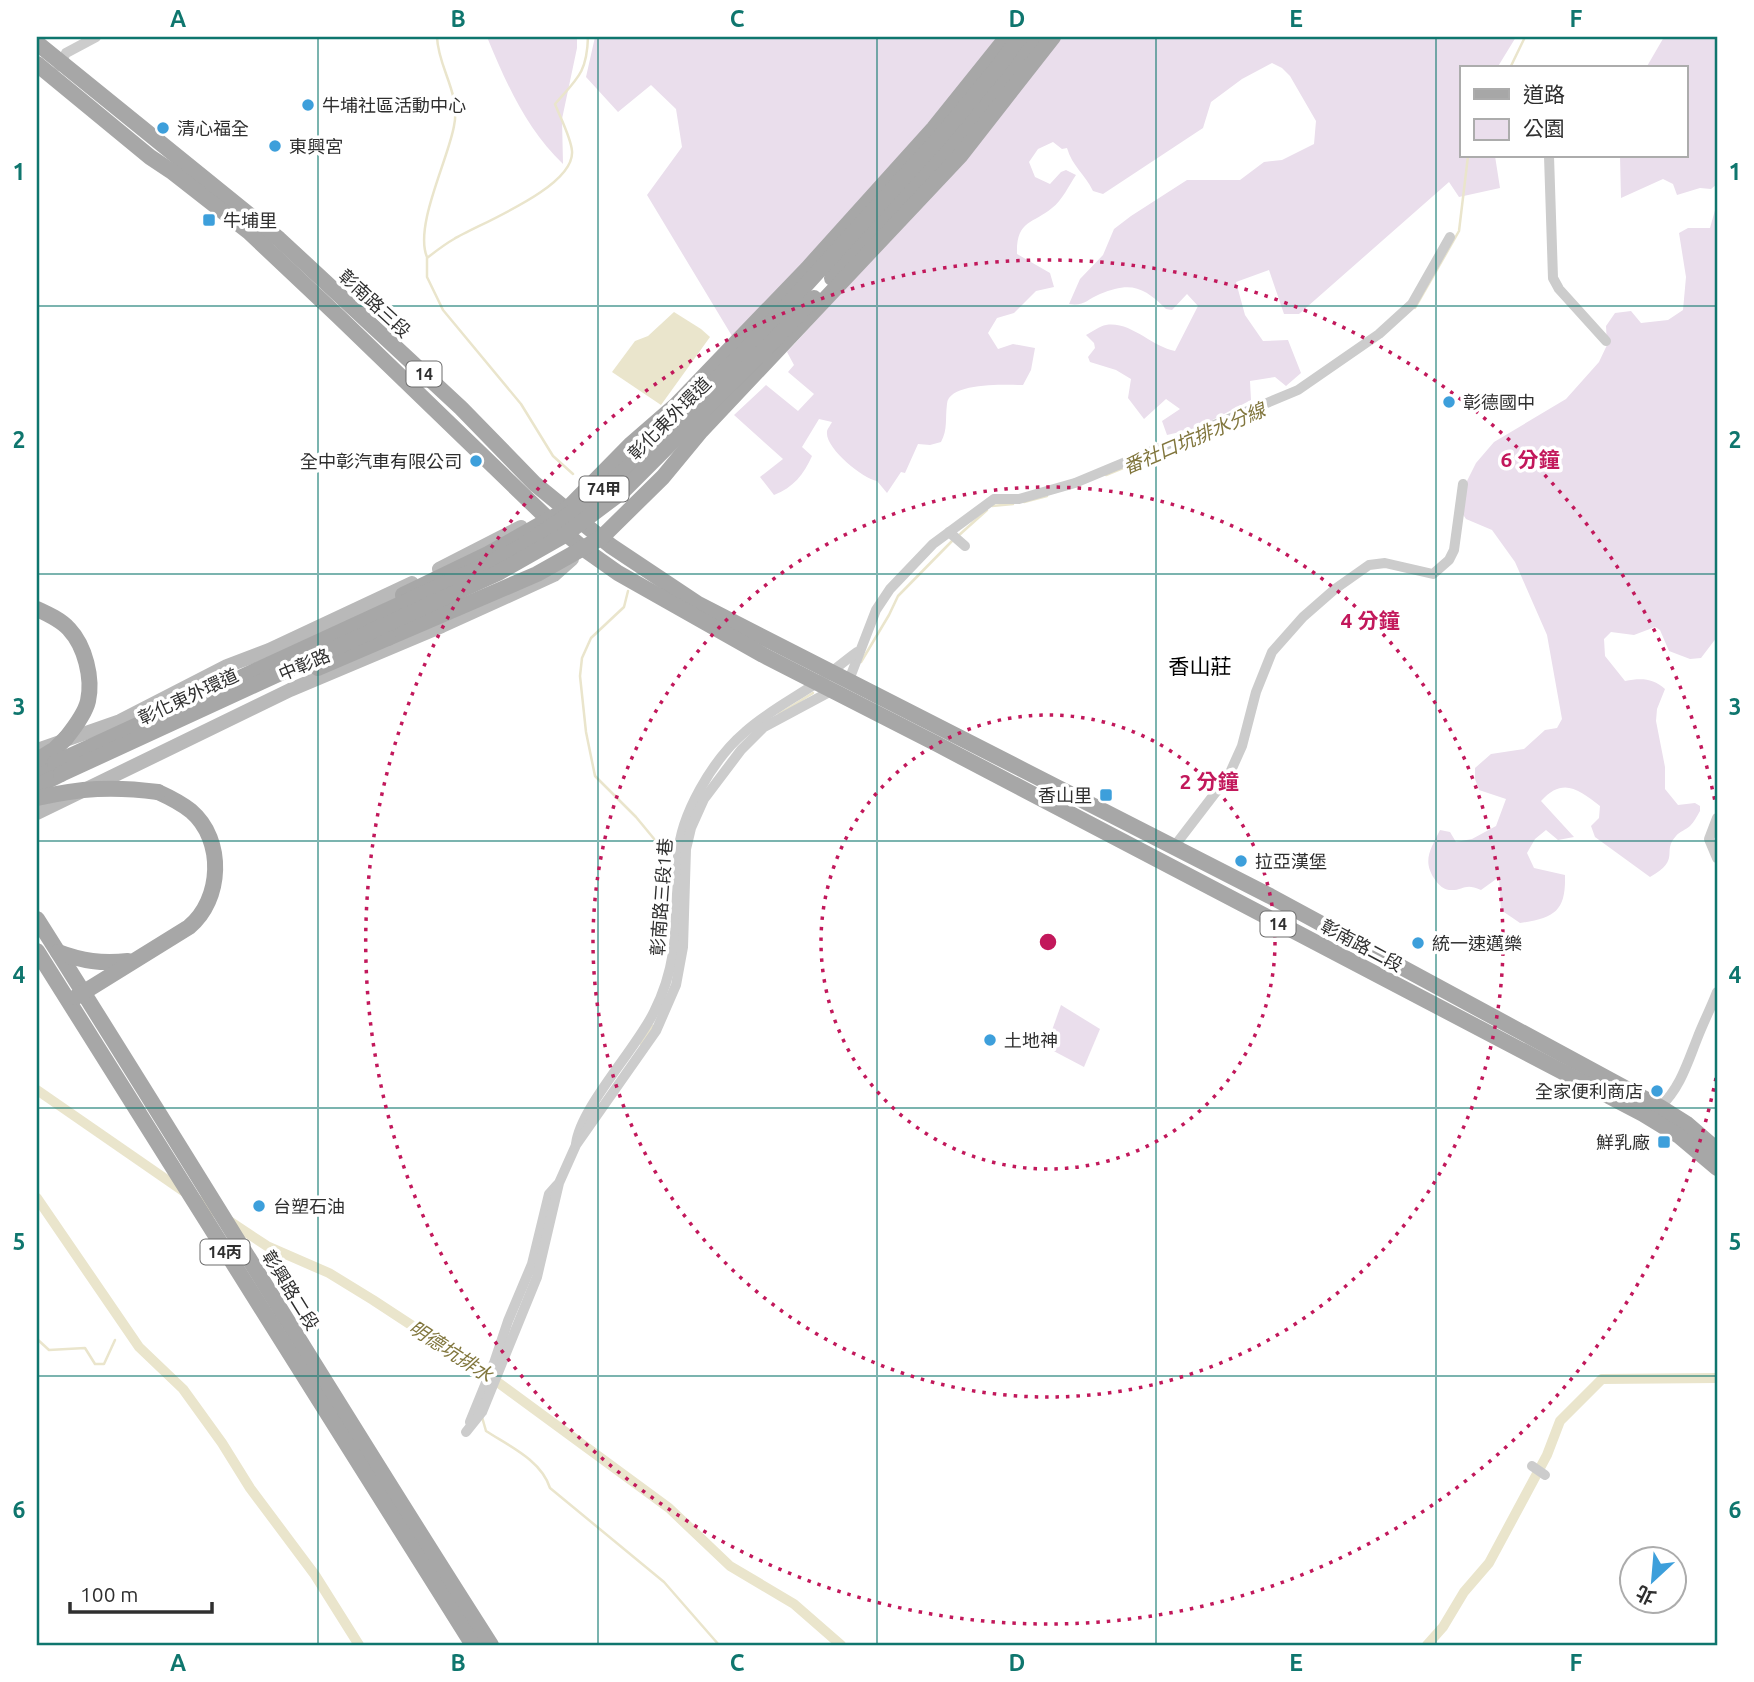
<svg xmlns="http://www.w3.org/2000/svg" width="1754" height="1682" font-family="Ubuntu,'Noto Sans TC',sans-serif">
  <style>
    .green { fill: #eadeec }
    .water { fill: #eae5cc }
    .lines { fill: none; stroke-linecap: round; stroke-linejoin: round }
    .stream { stroke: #eae5cc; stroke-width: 2.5 }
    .canal { stroke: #eae5cc; stroke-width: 10 }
    .street { stroke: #ccc; stroke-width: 10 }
    .secondary { stroke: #b9b9b9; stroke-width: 14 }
    .primary { stroke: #a7a7a7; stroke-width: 16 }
    .primary-bridge { stroke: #a7a7a7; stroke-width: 16 }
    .grid { fill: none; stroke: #0f766e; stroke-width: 2; stroke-opacity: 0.55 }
    .ring { fill: none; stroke: #c2185b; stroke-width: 3.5; stroke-dasharray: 3.5 7 }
    .poi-dot { fill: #3d9fdb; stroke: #fff; stroke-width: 2.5 }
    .labels { text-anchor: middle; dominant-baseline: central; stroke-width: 7; stroke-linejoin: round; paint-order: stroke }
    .shield { fill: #fff; stroke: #6d6d6d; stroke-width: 2 }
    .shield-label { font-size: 16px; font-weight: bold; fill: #2f2f2f }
    .poi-label { font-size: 18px; fill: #2f2f2f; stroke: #fff; text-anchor: start }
    .street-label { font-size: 18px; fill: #2f2f2f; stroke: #fff }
    .water-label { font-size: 19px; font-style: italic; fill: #81763d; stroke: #fff }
    .quarter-label { font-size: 21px; fill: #000; stroke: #fff }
    .centre { fill: #c2185b; stroke: #fff; stroke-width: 3.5 }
    .ring-label { font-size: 21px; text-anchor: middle; font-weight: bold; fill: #c2185b; stroke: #fff; stroke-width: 7; stroke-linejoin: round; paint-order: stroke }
    .neatline { fill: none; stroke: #0f766e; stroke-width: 2.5 }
    .grid-label { font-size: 23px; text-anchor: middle; font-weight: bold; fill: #0f766e }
  </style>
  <rect width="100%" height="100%" fill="#fff"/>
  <!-- green -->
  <g class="green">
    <path d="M487 37H577V48L562 119 563 164C527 130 506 83 487 37Z"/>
    <polygon points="595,37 997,37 964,82 884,181 732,336 647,195 682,147 676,109 651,85 618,112 586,77"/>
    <path d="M1050 37H1516L1497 68H1462V156H1495L1500 188 1459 197 1449 182 1299 314H1284L1269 270 1236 282 1245 315 1263 341 1288 340 1301 373 1286 386 1275 377 1250 381 1251 400 1197 428 1167 435 1162 421 1180 409 1166 399 1144 419 1128 398 1131 379 1116 370 1090 362 1088 357 1095 348 1094 343 1086 335C1092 332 1100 326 1106 325 1131 321 1152 347 1175 351L1198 306 1187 294 1172 310 1166 309C1144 287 1131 281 1100 294 1086 300 1085 306 1069 304L1080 279 1103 255 1114 229 1131 216 1187 180H1240L1264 162 1282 160 1314 144 1316 121 1290 76 1282 68 1272 63 1242 79 1211 102 1203 128 1103 194 1093 191C1085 174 1072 166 1067 148L1062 149 1053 142 1038 149 1029 162 1035 177 1050 184 1061 172 1066 170 1076 175C1069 185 1062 201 1052 208 1033 224 1016 220 1017 254L1050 273 1054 287 1036 291 1014 313 997 318 988 333 998 349 1013 344 1035 348 1031 370 1023 385C1006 385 949 382 947 404 945 419 948 429 941 442L930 445 918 444 905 473 901 472 887 493 877 481C863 479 825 448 827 432 827 429 830 426 832 422L819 419 802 447 812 456C804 474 793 488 774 495L760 477 783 459 734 415 766 385 798 411 814 394 788 372 794 365 787 352 891 239Z"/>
    <polygon points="1664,37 1717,37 1717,184 1711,189 1700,188 1677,195 1673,184 1663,179 1621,198 1620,156 1686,156 1686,68 1646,68"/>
    <path d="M1717 203V637L1701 658 1690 659 1669 651 1660 630 1655 627 1634 635 1611 632 1604 639 1605 656 1625 681C1641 678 1653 678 1665 689L1657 709 1656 721 1665 767V789L1678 805 1695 803 1700 806V811C1697 816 1694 822 1690 826 1686 830 1680 831 1676 836 1661 852 1682 859 1650 877L1595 837 1591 826 1599 818 1600 806C1578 789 1563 777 1541 801L1574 837 1558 840 1546 830 1535 839 1527 853 1534 868 1565 875C1566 911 1555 918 1520 923L1501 910 1499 877 1481 890C1464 882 1464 891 1449 890 1443 889 1439 885 1436 881 1421 861 1431 849 1440 830L1450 832 1456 842 1472 839 1496 826 1506 799 1479 790 1475 779V768L1491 754 1524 749 1545 730 1557 728 1562 719 1547 635 1515 562 1492 530 1466 519 1460 510 1458 499 1476 463 1494 442 1566 399 1599 362 1607 345 1606 326 1615 313 1631 311 1641 323 1668 320 1683 310 1686 277 1679 233 1688 228H1710Z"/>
    <polygon points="1061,1005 1100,1029 1084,1067 1046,1047"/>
  </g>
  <!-- water -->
  <polygon class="water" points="674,312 701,329 710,337 661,405 612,372 635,341 648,336"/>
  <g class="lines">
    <!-- stream -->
    <g class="stream">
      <polyline points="1510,68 1525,37"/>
      <path d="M427 257C414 226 448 160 454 126 461 93 438 68 437 37"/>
      <polyline points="1415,308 1459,231 1468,156"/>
      <path d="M573 474 553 456 521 404 443 310 427 277V258C436 251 445 244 454 239 481 223 575 187 572 151 571 138 560 117 555 104 578 78 587 72 588 37"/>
      <polyline points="1106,475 1165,451"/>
      <polyline points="1024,502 1047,496"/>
      <polyline points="992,506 1013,504"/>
      <polyline points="958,536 987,510"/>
      <polyline points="628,591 624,607 591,638 582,658 580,676 586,732 595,776 636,817 655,840 676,852"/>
      <polyline points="861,662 889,615 898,596 953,540"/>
      <polyline points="779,714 813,693"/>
      <polyline points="641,1044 653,1026"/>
      <polyline points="37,1339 49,1350 85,1348 95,1364 104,1364 115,1340"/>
      <path d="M482 1417 486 1431C509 1446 541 1460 550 1488L664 1582 719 1645"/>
    </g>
    <!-- canal -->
    <g class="canal">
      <polyline points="37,1090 183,1191"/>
      <polyline points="37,1198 139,1347 183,1389 222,1443 250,1488 315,1575 359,1645"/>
      <polyline points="196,1199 267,1246 329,1273 373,1300 492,1378 669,1508 730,1566 794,1604 841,1645"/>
      <polyline points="1427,1645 1443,1627 1464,1592 1489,1563 1547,1455 1560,1421 1602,1379 1717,1378"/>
    </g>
    <!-- street -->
    <g class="street">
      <polyline points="59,66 66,53 96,37"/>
      <polyline points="1549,156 1553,278 1559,289 1606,341"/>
      <polyline points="949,532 965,546"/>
      <polyline points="846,682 849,680 876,610 890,589 933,544 994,499 1019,499 1075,483 1298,390 1379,334 1412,304 1450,237"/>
      <polyline points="1717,818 1709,839 1717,858"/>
      <polyline points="1173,848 1229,775 1242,746 1256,692 1272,652 1303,617 1335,589 1369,565 1385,563 1433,574 1449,560 1454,550 1463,484"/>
      <path d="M1660 1107C1680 1088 1687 1064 1697 1039 1703 1023 1711 1008 1717 992"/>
      <path d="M576 1144C580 1108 636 1049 654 1012 682 956 674 915 678 856 680 815 713 759 745 732 766 713 791 700 815 684 830 674 843 662 857 652"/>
      <polyline points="470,1422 494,1363 508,1321 532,1264 549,1194 557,1185"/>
      <polyline points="466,1432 482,1412 537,1277 559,1183 576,1145 656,1031 676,985 683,947 686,849 691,828 704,799 741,750 764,727 833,690"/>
      <polyline points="1532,1466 1545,1475"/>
    </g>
    <!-- secondary -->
    <g class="secondary">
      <polyline points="439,569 521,527"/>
      <polyline points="37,750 120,721 227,666 269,650 412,583"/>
      <polyline points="37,813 290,690 442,626 554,575 572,559"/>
    </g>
    <!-- primary -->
    <g class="primary">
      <polyline points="37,43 279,239 461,408 535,484 611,546 698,604 1270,896 1660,1107 1687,1124 1717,1150"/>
      <polyline points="37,64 150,157 171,171 249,232 338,316 545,516 584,549 618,573 763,655 937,744 1643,1114 1679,1136 1717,1168"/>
      <path d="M832 278C903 199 976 123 1038 37"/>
      <polyline points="403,595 488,554 566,510 630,445 676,405 807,269 934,128 1007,37"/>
      <path d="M37 609C48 614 61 620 69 629 85 646 93 678 88 701 85 714 74 728 66 738"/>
      <polyline points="388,638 537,574 601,538 663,477 701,431 960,156 1053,37"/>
      <polyline points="37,771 55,763"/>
      <polyline points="37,786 61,774"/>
      <path d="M37 919C190 1160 337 1405 491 1645"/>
      <polyline points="37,951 473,1645"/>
      <path d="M58 952C82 961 102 964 128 961"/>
      <path d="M76 997 189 927C222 900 225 840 191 811 181 803 169 797 158 792"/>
    </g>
    <!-- primary-bridge -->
    <g class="primary-bridge">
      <polyline points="318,668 388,638"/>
      <polyline points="37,760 55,749 66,738"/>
      <polyline points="55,763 492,562 524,545 585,504 641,456 763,332 942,135 997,68 1020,37"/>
      <polyline points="61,774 498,573 563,536 623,491 773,341 814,298"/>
      <path d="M37 798C81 788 113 786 158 792"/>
    </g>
  </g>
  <!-- grid -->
  <path class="grid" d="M318 37V1645M598 37V1645M877 37V1645M1156 37V1645M1436 37V1645M37 306H1717M37 574H1717M37 841H1717M37 1108H1717M37 1376H1717"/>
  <!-- distance rings -->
  <g class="ring">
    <circle cx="1048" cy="942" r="227"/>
    <circle cx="1048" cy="942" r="455"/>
    <path d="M1716 1078A682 682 0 1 1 1716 806"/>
  </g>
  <!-- markers -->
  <g class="poi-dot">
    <circle cx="308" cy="105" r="7"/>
    <circle cx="163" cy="128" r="7"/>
    <circle cx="275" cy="146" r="7"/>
    <rect x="202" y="213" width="14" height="14" rx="3.5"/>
    <circle cx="1449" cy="402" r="7"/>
    <circle cx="476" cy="461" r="7"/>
    <rect x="1099" y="788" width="14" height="14" rx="3.5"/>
    <circle cx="1241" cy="861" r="7"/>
    <circle cx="1418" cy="943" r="7"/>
    <circle cx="990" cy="1040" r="7"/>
    <circle cx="1657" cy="1091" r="7"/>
    <rect x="1657" y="1135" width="14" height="14" rx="3.5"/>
    <circle cx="259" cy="1206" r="7"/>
  </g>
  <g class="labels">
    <!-- shield labels -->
    <g class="shield">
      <rect x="406.5" y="361.5" width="35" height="25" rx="5"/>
      <rect x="579.5" y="476.5" width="49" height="25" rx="5"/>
      <rect x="1260.5" y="911.5" width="35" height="25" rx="5"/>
      <rect x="200.5" y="1239.5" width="49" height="25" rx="5"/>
    </g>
    <g class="shield-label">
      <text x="424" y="374">14</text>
      <text x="604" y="489">74甲</text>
      <text x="1278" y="924">14</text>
      <text x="225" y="1252">14丙</text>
    </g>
    <!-- poi labels -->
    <g class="poi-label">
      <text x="322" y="105">牛埔社區活動中心</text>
      <text x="177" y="128">清心福全</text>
      <text x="289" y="146">東興宮</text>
      <text x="223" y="220">牛埔里</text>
      <text x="1463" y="402">彰德國中</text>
      <text x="462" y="461" text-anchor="end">全中彰汽車有限公司</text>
      <text x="1092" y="795" text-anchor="end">香山里</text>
      <text x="1255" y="861">拉亞漢堡</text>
      <text x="1432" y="943">統一速邁樂</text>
      <text x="1004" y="1040">土地神</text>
      <text x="1643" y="1091" text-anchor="end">全家便利商店</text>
      <text x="1650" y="1142" text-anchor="end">鮮乳廠</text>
      <text x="273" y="1206">台塑石油</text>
    </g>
    <!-- street labels -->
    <g class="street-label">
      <text transform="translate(375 303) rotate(43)">彰南路三段</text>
      <text transform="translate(669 418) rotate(-45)">彰化東外環道</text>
      <text transform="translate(304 664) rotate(-23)">中彰路</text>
      <text transform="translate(188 696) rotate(-25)">彰化東外環道</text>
      <text transform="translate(661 897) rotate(-86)">彰南路三段1巷</text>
      <text transform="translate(1362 945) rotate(28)">彰南路二段</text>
      <text transform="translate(291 1290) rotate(58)">彰興路二段</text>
    </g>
    <!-- water labels -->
    <g class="water-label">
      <text transform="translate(1194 438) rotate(-23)">番社口坑排水分線</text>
      <text transform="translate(451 1351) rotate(33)">明德坑排水</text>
    </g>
    <!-- quarter labels -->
    <g class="quarter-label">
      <text x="1200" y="666">香山莊</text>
    </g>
  </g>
  <circle cx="1048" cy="942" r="10" class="centre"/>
  <g class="ring-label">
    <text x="1530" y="467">6 分鐘</text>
    <text x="1370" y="628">4 分鐘</text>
    <text x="1209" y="789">2 分鐘</text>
  </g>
  <!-- border -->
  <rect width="1754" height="1682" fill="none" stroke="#ffffff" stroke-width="77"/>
  <!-- legend -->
  <rect x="1460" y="66" width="228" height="91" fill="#ffffff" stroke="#acacac" stroke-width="2"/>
  <rect x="1474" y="89" width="35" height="10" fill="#a7a7a7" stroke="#acacac" stroke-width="2"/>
  <text x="1523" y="102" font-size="21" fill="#2f2f2f">道路</text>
  <rect x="1474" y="119" width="35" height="21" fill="#eadeec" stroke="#acacac" stroke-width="2"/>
  <text x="1523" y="136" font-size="21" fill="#2f2f2f">公園</text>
  <!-- north arrow -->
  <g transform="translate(1653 1580) rotate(206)"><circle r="33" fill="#ffffff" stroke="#acacac" stroke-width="2"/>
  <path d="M0-5L12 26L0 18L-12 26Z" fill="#3d9fdb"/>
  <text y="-10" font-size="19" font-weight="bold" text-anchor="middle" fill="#2f2f2f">北</text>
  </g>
  <!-- scale -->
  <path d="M70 1602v10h142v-10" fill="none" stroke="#2f2f2f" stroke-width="3.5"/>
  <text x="80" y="1602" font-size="21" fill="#2f2f2f" stroke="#ffffff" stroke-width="5" paint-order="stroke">100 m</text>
  <rect x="38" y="38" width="1678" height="1606" class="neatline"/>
  <g class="grid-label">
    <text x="178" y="27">A</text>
    <text x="458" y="27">B</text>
    <text x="737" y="27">C</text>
    <text x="1017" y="27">D</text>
    <text x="1296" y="27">E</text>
    <text x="1576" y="27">F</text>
    <text x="19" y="180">1</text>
    <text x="1735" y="180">1</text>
    <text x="19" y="448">2</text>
    <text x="1735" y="448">2</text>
    <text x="19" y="715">3</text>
    <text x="1735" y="715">3</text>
    <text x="19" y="983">4</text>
    <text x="1735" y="983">4</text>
    <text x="19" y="1250">5</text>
    <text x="1735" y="1250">5</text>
    <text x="19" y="1518">6</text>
    <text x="1735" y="1518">6</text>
    <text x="178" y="1671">A</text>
    <text x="458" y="1671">B</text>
    <text x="737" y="1671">C</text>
    <text x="1017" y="1671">D</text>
    <text x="1296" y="1671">E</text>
    <text x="1576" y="1671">F</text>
  </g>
</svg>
